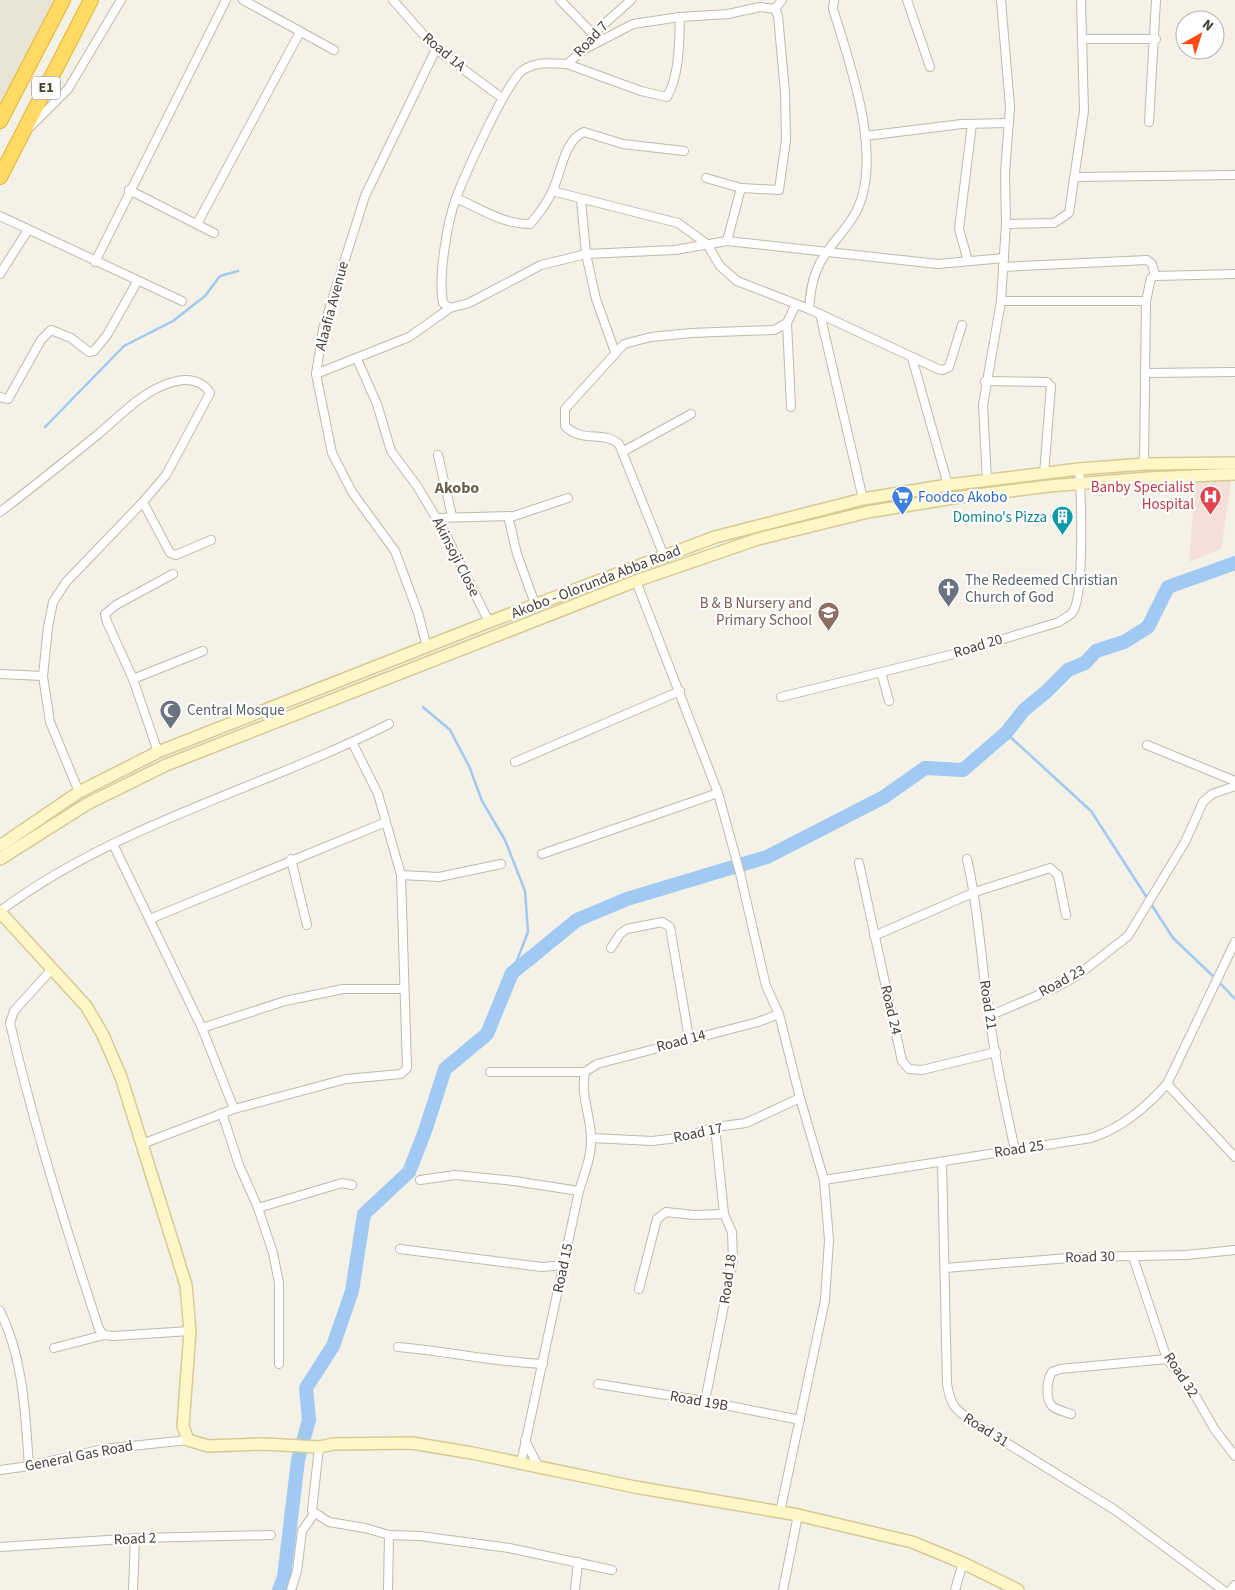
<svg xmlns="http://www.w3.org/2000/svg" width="1235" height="1590" font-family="'Source Sans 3',sans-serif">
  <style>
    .residential { fill: #e8e4d4 }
    .medical { fill: #f5e0d9 }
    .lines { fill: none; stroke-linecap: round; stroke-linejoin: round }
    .stream { stroke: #a0c9f3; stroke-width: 2.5 }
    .river { stroke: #a0c9f3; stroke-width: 14 }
    .street-casing { stroke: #c0baa9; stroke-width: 10 }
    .secondary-casing { stroke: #d6ca95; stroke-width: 14 }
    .highway-casing { stroke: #e3b231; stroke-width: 16 }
    .street { stroke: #fff; stroke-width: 8 }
    .secondary { stroke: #fff7c5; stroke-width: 11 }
    .highway { stroke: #ffdb66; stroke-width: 14 }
    .labels { text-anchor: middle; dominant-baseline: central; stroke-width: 4.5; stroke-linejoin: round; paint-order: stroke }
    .shield { fill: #fff; stroke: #7e7b72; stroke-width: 1 }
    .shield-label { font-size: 14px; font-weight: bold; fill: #474235 }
    .street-label { font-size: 15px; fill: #474235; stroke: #fff }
    .health-label { font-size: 15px; fill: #be3a42; stroke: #fff; text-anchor: end }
    .shop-label { font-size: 15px; fill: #366cbe; stroke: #fff; text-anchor: start }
    .culture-label { font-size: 15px; fill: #0d838f; stroke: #fff; text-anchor: end }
    .worship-label { font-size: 15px; fill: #5b616d; stroke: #fff; text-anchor: start }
    .education-label { font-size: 15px; fill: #785e54; stroke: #fff; text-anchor: end }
    .neighbourhood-label { font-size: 16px; font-weight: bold; fill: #6a614c; stroke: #fff }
  </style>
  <rect width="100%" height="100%" fill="#f4f1e6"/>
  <!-- residential -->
  <polygon class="residential" points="0,0 68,0 0,133"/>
  <!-- medical -->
  <polygon class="medical" points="1196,476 1231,476 1231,482 1221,549 1189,562"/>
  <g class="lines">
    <!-- stream -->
    <g class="stream">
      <polyline points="45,427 124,346 173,321 205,296 220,276 238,271"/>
      <polyline points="423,707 450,730 469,766 482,801 505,840 525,891 528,932 512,973"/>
      <polyline points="1006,733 1091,811 1173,938 1215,978"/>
      <polyline points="1219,982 1235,999"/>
    </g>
    <!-- river -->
    <polyline class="river" points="279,1590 284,1577 298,1460 309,1420 306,1388 333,1346 352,1291 364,1214 409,1172 425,1131 445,1069 487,1034 512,973 577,920 627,899 767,857 884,797 925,768 963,770 1006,733 1024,710 1046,692 1068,670 1085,663 1096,651 1124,642 1148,627 1168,587 1235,563"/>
    <defs>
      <g id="street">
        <polyline points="243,0 334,50"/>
        <polyline points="393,0 436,49 502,98"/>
        <polyline points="560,0 593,34"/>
        <polyline points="907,0 930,67"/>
        <polyline points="775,9 782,0"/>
        <polyline points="1083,39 1156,39"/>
        <polyline points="585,49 633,24 680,17 728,14 760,7 775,9 778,16 785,92 786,140 779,190 741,188 706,178"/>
        <path d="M567 64 641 91 667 97C680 74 679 42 680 17"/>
        <polyline points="1149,122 1156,0"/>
        <polyline points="30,127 68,89 121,0"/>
        <polyline points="865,136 962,124 1009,123"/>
        <polyline points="1074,177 1235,175"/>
        <polyline points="129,190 214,233"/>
        <polyline points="552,191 678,223 707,244 720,266 737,281 809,309 938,369 943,370 949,367 962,325"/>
        <path d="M456 198C479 208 505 225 530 224 539 214 546 204 552 192 561 174 564 140 584 132L623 144 684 151"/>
        <polyline points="581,199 586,254 596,299 615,352"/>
        <polyline points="0,216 182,301"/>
        <polyline points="197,224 300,32"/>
        <polyline points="1006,224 1054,223 1069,213 1084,111 1081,0"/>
        <polyline points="727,241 741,188"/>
        <polyline points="968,261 959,229 972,124"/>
        <polyline points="95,262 226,0"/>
        <polyline points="1003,267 1147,260 1152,264 1155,276"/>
        <polyline points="0,274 28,230"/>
        <polyline points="1001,301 1146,301"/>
        <path d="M450 308 443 303C438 277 447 223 456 198 465 175 506 82 523 70 537 61 551 63 567 64L585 49 593 34 631 0"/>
        <path d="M809 309C810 296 811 284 816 272 824 249 845 233 856 212 884 158 850 64 833 9L834 0"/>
        <polyline points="820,314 863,499"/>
        <polyline points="787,323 791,407"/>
        <polyline points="912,358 948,485"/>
        <polyline points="357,359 377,404 391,451 417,486 444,531 489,622"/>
        <polyline points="1145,373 1235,372"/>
        <polyline points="316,374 409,337 450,308 469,303 541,265 586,254 675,250 727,241 938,264 1004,258"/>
        <polyline points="985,381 1047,382 1051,386 1044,474"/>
        <polyline points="0,397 8,399 41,340 51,330 71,338 89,352 94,351 107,335 137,282"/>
        <polyline points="624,451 691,414"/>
        <polyline points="438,455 452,516"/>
        <polyline points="1144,464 1146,301 1151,278 1155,276 1235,274"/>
        <polyline points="987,481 983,405 1001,301 1006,224 1005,173 1010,107 1001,0"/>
        <polyline points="143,502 170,553 176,555 211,540"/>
        <path d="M0 512C33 487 64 462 96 436 119 417 143 390 173 382 187 378 203 380 210 393L166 475 143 502 66 582 53 602 48 627 43 676 50 722 79 792"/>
        <polyline points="508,516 517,554 535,604"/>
        <polyline points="437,518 514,516 568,498"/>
        <path d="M664 556 619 444C602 430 584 444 565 426V409L624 344 651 337 691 333 774 330 787 323 796 304"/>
        <polyline points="636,581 718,793 740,873 766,986 779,1014 800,1098 824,1180 829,1240 825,1300 780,1512"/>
        <polyline points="427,647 418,613 395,551 352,492 332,453 316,374 323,329 365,196 436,49"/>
        <polyline points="881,672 889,701"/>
        <polyline points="0,674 43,676"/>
        <polyline points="133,679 203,651"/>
        <path d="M781 697 954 654 1059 622C1063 619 1069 616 1072 613 1085 598 1081 493 1079 469"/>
        <polyline points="1147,745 1235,781"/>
        <polyline points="158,752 133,679 107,622 105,614 116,605 173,574"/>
        <polyline points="515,762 680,691"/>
        <polyline points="113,844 202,1028 234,1109"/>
        <polyline points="542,854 718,793"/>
        <polyline points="291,859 307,925"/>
        <path d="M967 859C979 910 981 962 989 1014 995 1060 1005 1105 1015 1150"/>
        <polyline points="859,863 902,1061 909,1069 922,1070 996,1052"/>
        <polyline points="401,875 439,877 501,864"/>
        <path d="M0 911C117 824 261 789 389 724"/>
        <polyline points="150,919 386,822"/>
        <polyline points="874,936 975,892 1050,868 1058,875 1066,915"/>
        <polyline points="611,948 620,934 627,929 662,922 670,927 689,1038"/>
        <path d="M51 970 14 1011 10 1023C34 1127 66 1228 99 1329L104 1335"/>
        <polyline points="989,1016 1057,987 1078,975 1128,936 1185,842 1203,802 1212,794 1235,786"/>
        <polyline points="202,1028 285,1001 343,989 404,989"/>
        <polyline points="490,1072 585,1072"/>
        <polyline points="585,1072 597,1064 758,1022 779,1014"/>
        <polyline points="1167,1084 1235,1157"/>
        <polyline points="222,1113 239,1165 258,1208 273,1253 279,1283 279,1364"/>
        <polyline points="592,1138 652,1141 686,1137 715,1127 746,1123 800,1098"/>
        <polyline points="142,1144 234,1109 346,1079 401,1074 407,1068 401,875 378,794 352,742"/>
        <path d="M942 1162 947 1384C951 1408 957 1411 976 1424L1115 1510 1223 1590"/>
        <polyline points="420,1180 455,1175 514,1181 579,1191"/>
        <path d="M824 1180 1091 1138C1122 1128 1145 1108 1167 1084L1235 942"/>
        <polyline points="258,1208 342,1183 352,1185"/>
        <polyline points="400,1249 542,1267 564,1265"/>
        <polyline points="1133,1257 1167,1359 1192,1390 1215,1430 1235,1456"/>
        <polyline points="945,1268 1081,1257 1186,1255 1235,1250"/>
        <polyline points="639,1289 657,1219 666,1212 694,1215 724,1214"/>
        <path d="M0 1311C24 1360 25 1413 29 1466"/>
        <path d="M398 1347C447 1351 494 1362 543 1364"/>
        <polyline points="54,1348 104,1335 113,1336 190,1331"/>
        <polyline points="598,1384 705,1401 800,1420"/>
        <polyline points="705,1401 733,1260 732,1232 724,1214 715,1127"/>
        <path d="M1071 1414C1065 1412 1057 1410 1052 1406 1045 1399 1047 1379 1052 1372L1060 1369 1167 1359"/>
        <polyline points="525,1440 538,1466"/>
        <polyline points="319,1447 312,1511 329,1522 365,1528 389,1535 420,1536 509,1548 612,1570"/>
        <path d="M521 1463 579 1191C584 1174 592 1156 591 1138 591 1116 580 1095 585 1072"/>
        <polyline points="0,1470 29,1466 103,1449 188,1440"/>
        <polyline points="0,1547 139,1538 271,1535"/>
        <polyline points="133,1590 135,1539"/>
        <polyline points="291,1590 297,1571 302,1531 314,1514"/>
        <polyline points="388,1590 389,1535"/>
        <polyline points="575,1590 578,1562"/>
        <polyline points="783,1590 798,1515"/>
        <polyline points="955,1590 963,1563"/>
        <polyline points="1231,1590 1235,1585"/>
      </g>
      <g id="secondary">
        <polyline points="0,846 79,792 158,752 489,622 715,537 863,499 948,485 1079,469 1144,464 1235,463"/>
        <polyline points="0,859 87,804 166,765 636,581 758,539 868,512 953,498 1049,486 1148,478 1235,474"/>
        <polyline points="0,912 86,1006 103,1035 121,1077 186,1285 190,1331 183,1426 188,1440 208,1446 264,1444 319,1447 334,1444 412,1443 472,1453 635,1487 798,1515 912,1542 963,1563 1018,1590"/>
      </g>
      <g id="highway">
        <polyline points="0,121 63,0"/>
        <polyline points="0,177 91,0"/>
      </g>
    </defs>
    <!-- street casing -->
    <use href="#street" class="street-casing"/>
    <!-- secondary casing -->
    <use href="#secondary" class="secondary-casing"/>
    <!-- highway casing -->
    <use href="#highway" class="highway-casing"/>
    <!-- street -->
    <use href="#street" class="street"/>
    <!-- secondary -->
    <use href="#secondary" class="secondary"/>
    <!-- highway -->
    <use href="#highway" class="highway"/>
  </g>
  <!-- icons -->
  <defs>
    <symbol id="hospital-pin" viewBox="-11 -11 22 30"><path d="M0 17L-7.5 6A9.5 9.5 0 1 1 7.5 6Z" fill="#e0444e" stroke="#fff"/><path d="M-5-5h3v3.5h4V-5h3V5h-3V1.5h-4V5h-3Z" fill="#fff"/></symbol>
    <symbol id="supermarket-pin" viewBox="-11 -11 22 30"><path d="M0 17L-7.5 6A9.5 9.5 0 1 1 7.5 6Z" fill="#3f7fe0" stroke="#fff"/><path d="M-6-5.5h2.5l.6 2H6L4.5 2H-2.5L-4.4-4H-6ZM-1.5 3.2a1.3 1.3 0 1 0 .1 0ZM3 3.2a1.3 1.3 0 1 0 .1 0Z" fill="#fff"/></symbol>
    <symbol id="building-pin" viewBox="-11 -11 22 30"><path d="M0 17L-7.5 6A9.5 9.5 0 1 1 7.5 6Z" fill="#0f9aa8" stroke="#fff"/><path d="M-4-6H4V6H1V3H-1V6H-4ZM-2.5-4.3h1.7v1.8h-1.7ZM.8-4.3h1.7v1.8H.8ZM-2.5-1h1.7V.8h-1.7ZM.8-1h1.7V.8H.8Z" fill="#fff"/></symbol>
    <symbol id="church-pin" viewBox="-11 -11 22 30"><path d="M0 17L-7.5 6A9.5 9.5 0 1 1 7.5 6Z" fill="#6b7280" stroke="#fff"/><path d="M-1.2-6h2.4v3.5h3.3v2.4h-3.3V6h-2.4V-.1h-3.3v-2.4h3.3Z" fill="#fff"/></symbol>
    <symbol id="school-pin" viewBox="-11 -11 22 30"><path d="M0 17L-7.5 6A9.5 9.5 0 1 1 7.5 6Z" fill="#8d6e63" stroke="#fff"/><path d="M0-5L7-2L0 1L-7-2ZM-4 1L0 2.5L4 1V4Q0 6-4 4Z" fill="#fff"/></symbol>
    <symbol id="mosque-pin" viewBox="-11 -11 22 30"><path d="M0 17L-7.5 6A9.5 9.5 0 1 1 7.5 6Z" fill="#6b7280" stroke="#fff"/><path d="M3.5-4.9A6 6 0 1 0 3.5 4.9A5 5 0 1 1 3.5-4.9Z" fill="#fff"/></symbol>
  </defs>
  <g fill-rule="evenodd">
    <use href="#hospital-pin" x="1198" y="484" width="25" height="34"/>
    <use href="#supermarket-pin" x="890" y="484" width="25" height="34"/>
    <use href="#building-pin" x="1050" y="504" width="25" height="34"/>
    <use href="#church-pin" x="936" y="576" width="25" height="34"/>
    <use href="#school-pin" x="816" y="600" width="25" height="34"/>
    <use href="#mosque-pin" x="158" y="698" width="25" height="34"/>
  </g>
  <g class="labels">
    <!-- shield labels -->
    <rect class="shield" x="32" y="76.5" width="28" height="23" rx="4"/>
    <g class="shield-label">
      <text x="46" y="88">E1</text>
    </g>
    <!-- street labels -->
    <g class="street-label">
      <text transform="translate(591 39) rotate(-47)">Road 7</text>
      <text transform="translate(444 52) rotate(40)">Road 1A</text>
      <text transform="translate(332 306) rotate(-75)">Alaafia Avenue</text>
      <text transform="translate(456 557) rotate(63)">Akinsoji Close</text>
      <text transform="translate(596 582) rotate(-21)">Akobo - Olorunda Abba Road</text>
      <text transform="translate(978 646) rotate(-17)">Road 20</text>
      <text transform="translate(1062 981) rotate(-29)">Road 23</text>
      <text transform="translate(988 1005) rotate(81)">Road 21</text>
      <text transform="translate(891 1010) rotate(77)">Road 24</text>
      <text transform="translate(681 1041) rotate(-15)">Road 14</text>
      <text transform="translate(698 1133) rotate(-12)">Road 17</text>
      <text transform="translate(1019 1149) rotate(-9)">Road 25</text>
      <text transform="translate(1090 1257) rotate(-2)">Road 30</text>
      <text transform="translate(563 1268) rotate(-78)">Road 15</text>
      <text transform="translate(728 1279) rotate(-82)">Road 18</text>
      <text transform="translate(1181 1375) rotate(57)">Road 32</text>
      <text transform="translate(699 1401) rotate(10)">Road 19B</text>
      <text transform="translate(986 1430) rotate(32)">Road 31</text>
      <text transform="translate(79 1456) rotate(-11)">General Gas Road</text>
      <text transform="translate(135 1539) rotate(-3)">Road 2</text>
    </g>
    <!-- health labels -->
    <g class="health-label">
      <text x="1194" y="487">Banby Specialist<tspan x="1194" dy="17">Hospital</tspan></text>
    </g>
    <!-- shop labels -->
    <g class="shop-label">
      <text x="918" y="497">Foodco Akobo</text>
    </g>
    <!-- culture labels -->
    <g class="culture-label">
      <text x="1047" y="517">Domino's Pizza</text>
    </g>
    <!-- worship labels -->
    <g class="worship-label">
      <text x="965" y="580">The Redeemed Christian<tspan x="965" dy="17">Church of God</tspan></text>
      <text x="187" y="710">Central Mosque</text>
    </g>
    <!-- education labels -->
    <g class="education-label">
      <text x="812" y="603">B &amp; B Nursery and<tspan x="812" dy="17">Primary School</tspan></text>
    </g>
    <!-- neighbourhood labels -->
    <g class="neighbourhood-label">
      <text x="457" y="488">Akobo</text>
    </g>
  </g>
  <!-- north arrow -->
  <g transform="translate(1200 35) rotate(39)"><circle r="24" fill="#ffffff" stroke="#b5b3ae"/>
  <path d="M0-4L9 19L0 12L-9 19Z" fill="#ff4c12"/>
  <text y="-8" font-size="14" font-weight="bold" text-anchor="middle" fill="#474235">N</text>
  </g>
</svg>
